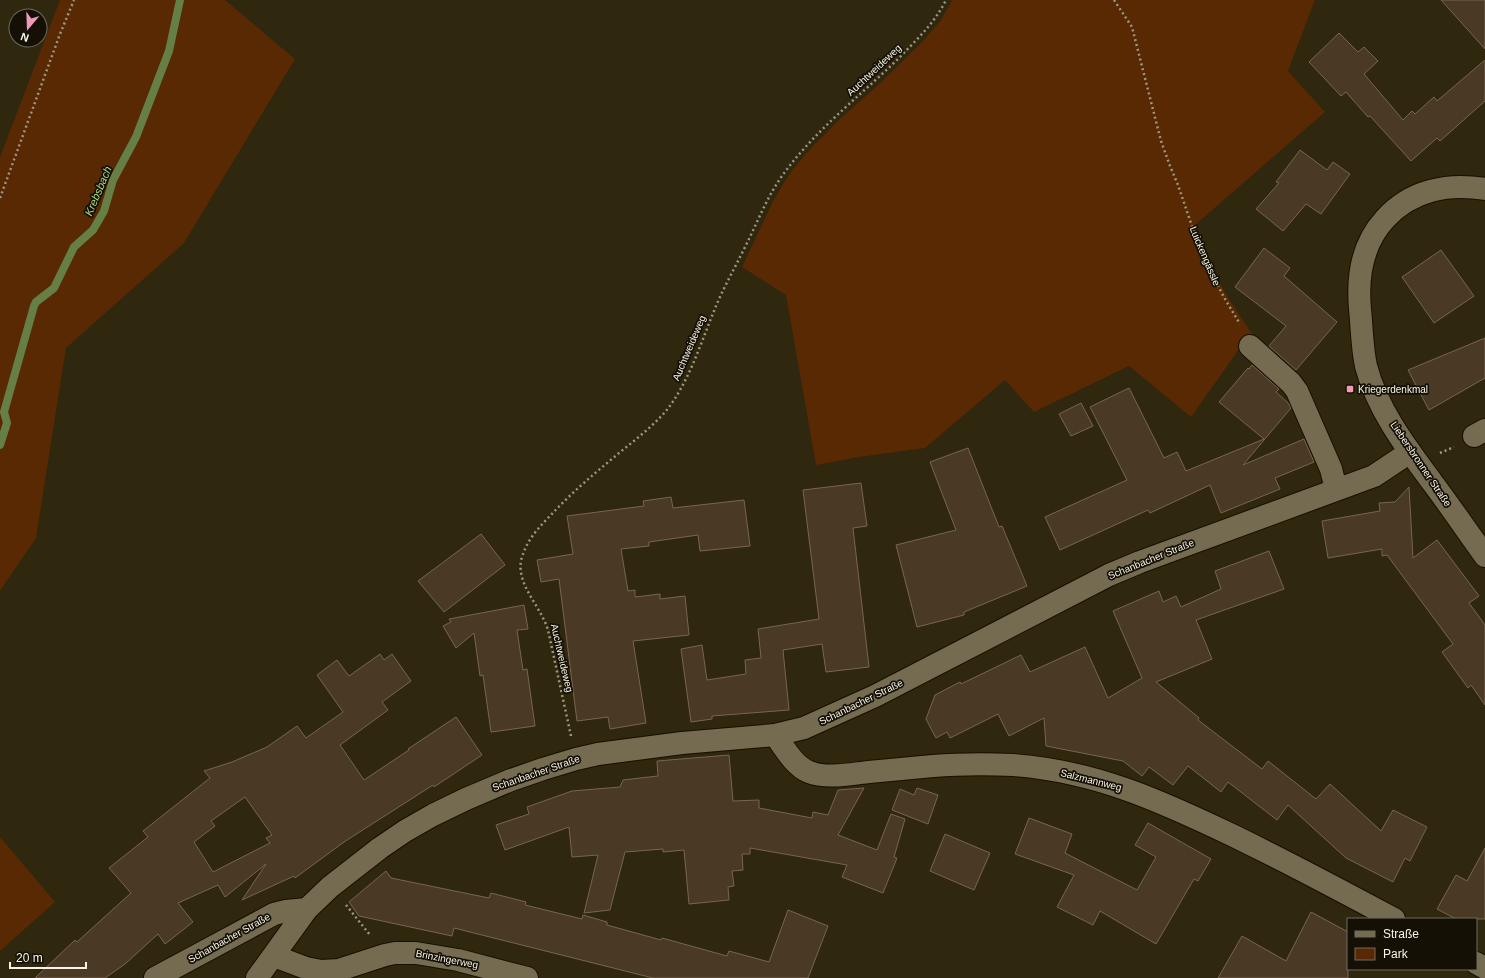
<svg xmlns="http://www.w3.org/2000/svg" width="1485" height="978" font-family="Helvetica,sans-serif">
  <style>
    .green { fill: #582902 }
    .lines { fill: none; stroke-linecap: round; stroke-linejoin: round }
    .stream { stroke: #657f46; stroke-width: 8 }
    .building { fill: #4a3924; stroke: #78664f; fill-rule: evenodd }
    .minor-casing { stroke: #171000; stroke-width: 24 }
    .path { stroke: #9d9783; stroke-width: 2.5; stroke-dasharray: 2 3; stroke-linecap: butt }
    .minor { stroke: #756b51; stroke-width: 22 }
    .poi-dot { fill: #ef9ab8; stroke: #141006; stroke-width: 1.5 }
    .labels { text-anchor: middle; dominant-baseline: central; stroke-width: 3.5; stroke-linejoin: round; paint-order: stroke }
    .street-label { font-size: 10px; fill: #f9f4e5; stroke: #141006 }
    .poi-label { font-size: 10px; fill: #f9f4e5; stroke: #141006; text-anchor: start }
    .water-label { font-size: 11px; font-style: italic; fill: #afd683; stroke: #141006 }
  </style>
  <rect width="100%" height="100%" fill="#2f270e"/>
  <!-- green -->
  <g class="green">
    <polygon points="60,0 225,0 295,59 184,243 66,348 36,538 0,591 0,157"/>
    <polygon points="952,0 1315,0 1288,71 1325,112 1195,225 1213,270 1227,296 1252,334 1242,345 1191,417 1129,366 1034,412 1005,380 925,448 859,457 816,465 786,295 742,267 774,199 792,170 812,147 841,118 876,87 921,43 941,20"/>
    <polygon points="0,837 55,902 0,951"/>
  </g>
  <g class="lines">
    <!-- stream -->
    <polyline class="stream" points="0,445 7,423 4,412 34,306 36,302 54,288 74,247 93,230 104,211 113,180 136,137 169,51 180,0"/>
  </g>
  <!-- building -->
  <g class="building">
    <polygon points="1441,0 1485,0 1485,49"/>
    <polygon points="1339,33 1358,52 1364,47 1378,61 1364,74 1403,120 1412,111 1415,114 1434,97 1437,101 1485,60 1485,101 1440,141 1437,138 1411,161 1370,116 1368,117 1346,92 1341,96 1309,62"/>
    <polygon points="1300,150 1327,170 1333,162 1350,174 1321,214 1306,204 1283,231 1256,209 1279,183 1276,182"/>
    <polygon points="1264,248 1290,268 1284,276 1337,322 1296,370 1269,346 1286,326 1235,287"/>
    <polygon points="1441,250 1474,296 1434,323 1402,277"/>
    <polygon points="1485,338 1485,378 1429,410 1408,370"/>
    <polygon points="1252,365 1279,389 1276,392 1288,403 1291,408 1243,465 1304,439 1314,462 1275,478 1280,489 1221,513 1210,485 1150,513 1148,510 1060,550 1045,517 1127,480 1090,407 1129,388 1164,458 1177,452 1186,471 1264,439 1219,402 1248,368 1249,369"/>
    <polygon points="1081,403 1093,426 1071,436 1059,414"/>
    <polygon points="968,448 999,527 1002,526 1027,586 964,612 964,615 917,627 896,545 956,530 930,462"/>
    <polygon points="861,483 867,526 853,528 869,667 826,672 822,644 783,650 789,710 712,716 712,719 691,722 681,649 702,645 707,680 746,674 745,660 761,658 758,629 819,619 803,490"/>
    <polygon points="1409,487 1413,558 1437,540 1479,596 1469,603 1485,625 1485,705 1471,685 1468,688 1442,652 1453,644 1387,555 1382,556 1382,549 1328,558 1322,521 1380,511 1379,503 1395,502"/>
    <polygon points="671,497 673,508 744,500 750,546 700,551 698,535 649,542 649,546 621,549 628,591 635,590 635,597 660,594 660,599 685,596 689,635 633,641 646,723 610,729 608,717 577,721 559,579 541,582 537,560 573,554 567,516 644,506 643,501"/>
    <polygon points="481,534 505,565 444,612 418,581"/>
    <polygon points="1269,551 1284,589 1196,620 1212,659 1156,682 1199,718 1198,720 1262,769 1268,761 1316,799 1330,784 1381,831 1393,810 1427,827 1410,861 1405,858 1393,882 1346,858 1288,805 1277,820 1228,782 1221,792 1188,766 1173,785 1149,767 1142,776 1123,761 1046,746 1044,718 1009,736 998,714 950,738 947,732 936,738 926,719 935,695 960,682 961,684 1021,655 1030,672 1085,647 1108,698 1142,678 1113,611 1159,591 1163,602 1176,596 1181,607 1221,589 1215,571"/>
    <polygon points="524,605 528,629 517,630 523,670 527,669 535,726 491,732 483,675 480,676 474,633 456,648 443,626 451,622 449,619"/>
    <path d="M380 654 384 660 392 654 411 681 382 702 388 710 340 745 364 780 409 750 408 749 456 717 482 755 434 787 433 785 344 842 295 878 294 876 242 900 266 864 225 897 218 885 178 903 193 922 165 944 158 934 125 964 105 978H35L75 940 77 942 131 893 109 868 148 837 143 831 210 778 204 771 232 762 267 747 297 726 306 738 343 712 317 675 337 660 349 676ZM245 797 272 835 266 838 270 843 213 872 194 842 215 826 211 821Z"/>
    <polygon points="729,755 733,801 759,800 759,808 812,818 813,812 828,815 838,790 864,788 838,835 877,850 891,814 905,819 894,857 897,858 883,893 842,877 847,865 750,848 750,854 742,854 743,870 732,871 734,886 728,887 729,900 689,904 684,850 663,852 663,849 625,852 610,910 584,913 598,855 572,857 569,827 505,850 496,825 529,814 527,807 572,791 620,787 623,780 658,776 657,761"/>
    <polygon points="917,788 938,795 928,824 892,810 900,789 914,795"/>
    <polygon points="1029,818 1072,834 1065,853 1137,890 1156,857 1135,845 1148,823 1211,859 1198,881 1194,879 1156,944 1100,911 1093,925 1057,907 1074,875 1015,854"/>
    <polygon points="945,834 990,853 974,890 930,871"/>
    <polygon points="1485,848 1485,919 1456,919 1437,909 1456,875 1467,881"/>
    <polygon points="386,871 391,878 489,898 491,893 526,902 525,905 582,919 583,915 607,922 607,925 661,940 662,938 727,956 729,951 769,962 788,910 828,926 808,978 653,978 454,928 452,936 359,916 349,902"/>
    <polygon points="1311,912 1348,932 1348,978 1218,978 1242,936 1286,961"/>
  </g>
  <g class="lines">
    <defs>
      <g id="minor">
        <path d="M1485 189C1448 183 1411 190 1385 219 1362 244 1357 276 1360 309 1362 328 1362 348 1366 366 1377 409 1406 447 1432 482 1450 506 1467 531 1485 556"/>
        <polyline points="1250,346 1291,383 1297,391 1331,469 1336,489"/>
        <polyline points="1474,436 1485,430"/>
        <path d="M775 735C784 747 794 766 809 772 827 779 850 774 869 772 890 770 911 768 933 766 960 764 986 764 1013 765 1096 771 1163 802 1236 837 1289 863 1342 891 1394 919"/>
        <polyline points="274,956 306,968 321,971 339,970 385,955 395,953 416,953 458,960 527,978"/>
        <polyline points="1476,963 1485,968"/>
        <polyline points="155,978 274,914 286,911 307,909"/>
        <polyline points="257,978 307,909 330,887 380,848 405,831 433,815 466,799 511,780 543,769 576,759 598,754 682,743 775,735 804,728 875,696 1109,575 1140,562 1374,476 1410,452"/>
      </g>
    </defs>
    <!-- minor casing -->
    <use href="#minor" class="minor-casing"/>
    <!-- path -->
    <g class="path">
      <polyline points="1114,0 1132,27 1161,141 1170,166 1178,185 1197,241 1210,271 1225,299 1240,324"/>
      <polyline points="0,198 60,34 74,0"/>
      <polyline points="1440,453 1454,447"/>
      <path d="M571 736 548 630C541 606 514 583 522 557 527 540 539 527 551 515 571 493 595 473 619 453 635 440 652 427 666 411 689 382 700 345 714 311 723 288 736 266 747 243 758 221 767 197 782 176 814 131 859 97 899 58 917 39 934 24 946 0"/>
      <polyline points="346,905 370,935"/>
    </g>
    <!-- minor -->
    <use href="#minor" class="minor"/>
  </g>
  <!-- markers -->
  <rect class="poi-dot" x="1346" y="385" width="8" height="8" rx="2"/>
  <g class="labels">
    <!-- street labels -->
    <g class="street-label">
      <text transform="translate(874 70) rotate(-43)">Auchtweideweg</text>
      <text transform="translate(1205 256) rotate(67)">Luickengässle</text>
      <text transform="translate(689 348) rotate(-67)">Auchtweideweg</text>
      <text transform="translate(1421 464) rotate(56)">Liebersbronner Straße</text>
      <text transform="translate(1151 559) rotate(-22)">Schanbacher Straße</text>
      <text transform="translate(562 658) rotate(77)">Auchtweideweg</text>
      <text transform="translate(861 702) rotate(-26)">Schanbacher Straße</text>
      <text transform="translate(536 773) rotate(-19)">Schanbacher Straße</text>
      <text transform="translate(1091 780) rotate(14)">Salzmannweg</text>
      <text transform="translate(229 938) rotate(-29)">Schanbacher Straße</text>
      <text transform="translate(447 959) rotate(11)">Brinzingerweg</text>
    </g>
    <!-- poi labels -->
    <g class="poi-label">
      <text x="1358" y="389">Kriegerdenkmal</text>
    </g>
    <!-- water labels -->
    <g class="water-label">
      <text transform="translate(98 191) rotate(-67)">Krebsbach</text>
    </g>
  </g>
  <!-- legend -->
  <rect x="1347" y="918" width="130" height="52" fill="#141006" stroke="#706b5f"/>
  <rect x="1355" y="931" width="20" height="6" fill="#756b51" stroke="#706b5f"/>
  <text x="1383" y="938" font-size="12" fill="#f9f4e5">Straße</text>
  <rect x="1355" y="948" width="20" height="12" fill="#582902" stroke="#706b5f"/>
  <text x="1383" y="958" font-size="12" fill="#f9f4e5">Park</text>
  <!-- north arrow -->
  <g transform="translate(28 28) rotate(199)"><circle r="19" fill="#141006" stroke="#706b5f"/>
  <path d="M0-3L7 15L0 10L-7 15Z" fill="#ef9ab8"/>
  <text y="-6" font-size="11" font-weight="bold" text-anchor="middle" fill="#f9f4e5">N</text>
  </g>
  <!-- scale -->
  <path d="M10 962v6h76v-6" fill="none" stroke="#f9f4e5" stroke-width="2"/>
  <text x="16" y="962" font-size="12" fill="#f9f4e5" stroke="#141006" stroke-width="3" paint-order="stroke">20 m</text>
</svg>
